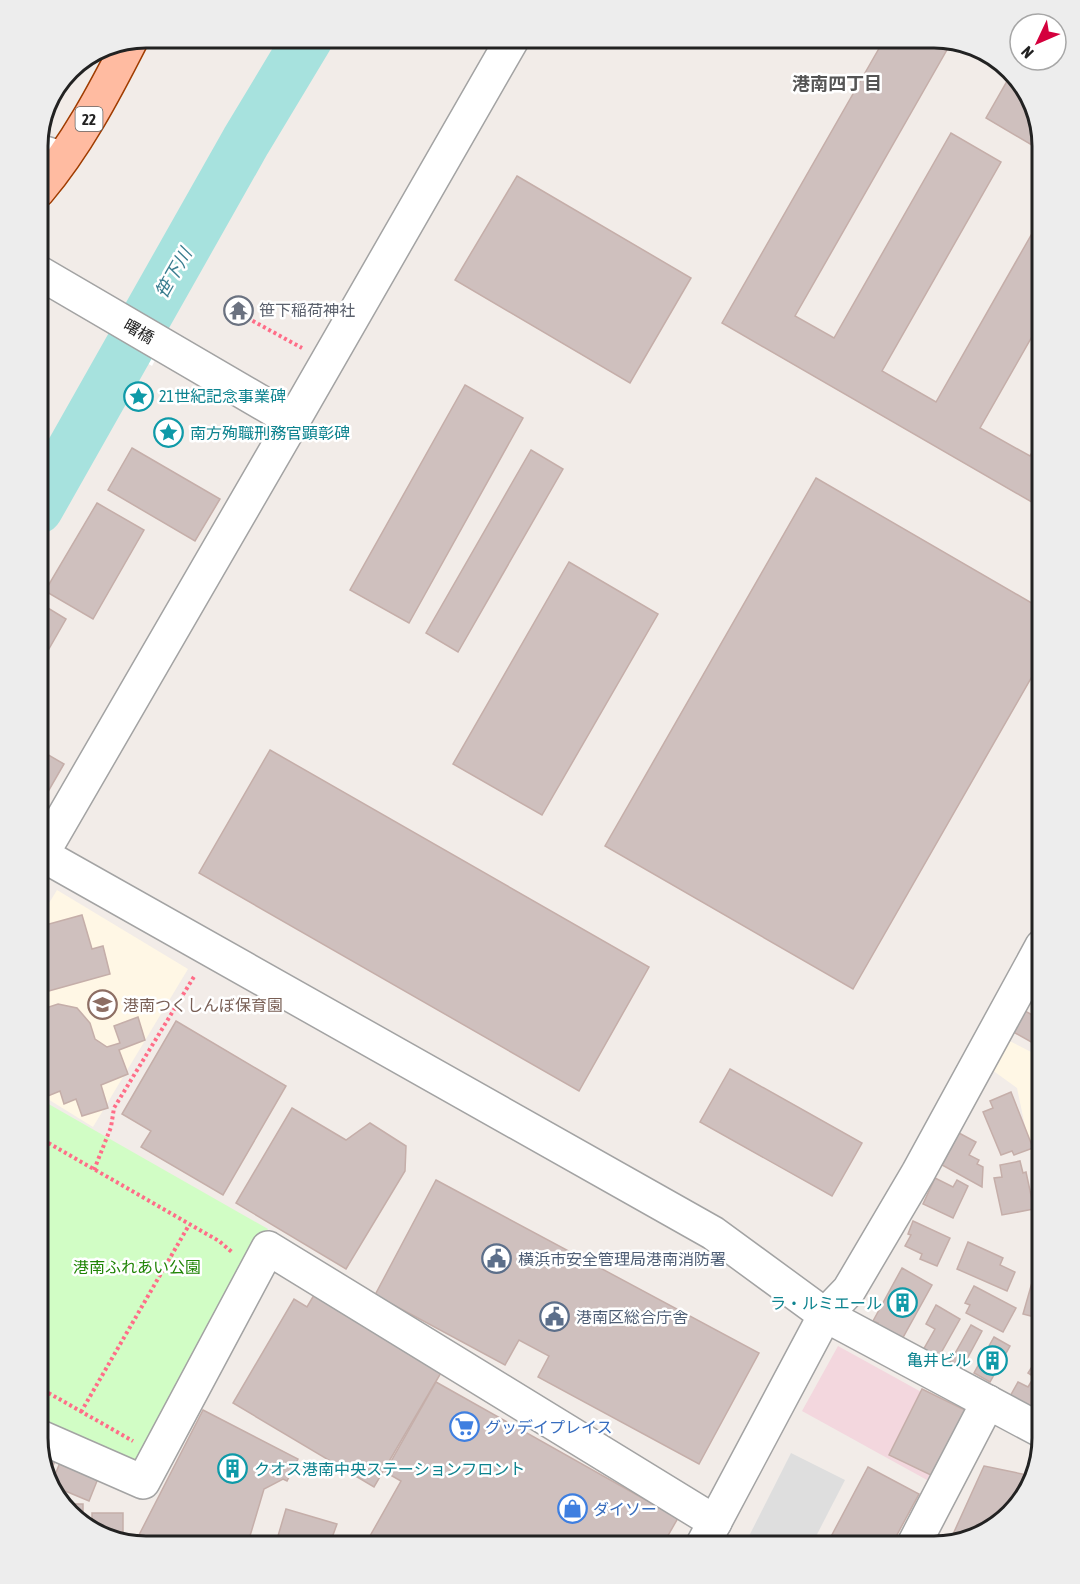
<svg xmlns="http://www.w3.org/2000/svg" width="1080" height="1584" font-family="'Asap Condensed','Noto Sans JP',sans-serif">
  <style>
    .commercial { fill: #f3d7de }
    .education { fill: #fff7e5 }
    .park { fill: #d1fdc5 }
    .parking { fill: #dedede }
    .pier { fill: #fff }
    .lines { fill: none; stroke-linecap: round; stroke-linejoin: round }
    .river { stroke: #a7e2de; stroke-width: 50 }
    .building { fill: #cfc0be; stroke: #c5aea9; stroke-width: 1.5 }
    .minor-casing { stroke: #a3a3a3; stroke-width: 36 }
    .major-casing { stroke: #a03c00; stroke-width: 36 }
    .path { stroke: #ff6d88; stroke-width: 4; stroke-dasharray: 3 3; stroke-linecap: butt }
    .minor { stroke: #fff; stroke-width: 33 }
    .major { stroke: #ffbba1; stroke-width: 33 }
    .labels { text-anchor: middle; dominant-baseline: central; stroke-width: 5; stroke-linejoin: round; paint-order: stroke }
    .shield { fill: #fff; stroke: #646464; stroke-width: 1.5 }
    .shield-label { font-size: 15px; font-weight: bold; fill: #222 }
    .worship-label { font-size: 16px; fill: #5b616d; stroke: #fff; text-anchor: start }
    .street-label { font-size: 16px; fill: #222; stroke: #fff }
    .culture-label { font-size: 16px; fill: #0d838f; stroke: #fff; text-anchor: start }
    .education-label { font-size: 16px; fill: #785e54; stroke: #fff; text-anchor: start }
    .service-label { font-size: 16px; fill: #4e5e75; stroke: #fff; text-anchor: start }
    .park-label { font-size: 16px; fill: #208506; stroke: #fff }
    .shop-label { font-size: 16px; fill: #366cbe; stroke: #fff; text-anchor: start }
    .neighbourhood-label { font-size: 18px; font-weight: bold; fill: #555; stroke: #fff }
    .water-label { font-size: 18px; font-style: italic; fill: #3a7d8f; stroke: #fff }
    .rim { fill: none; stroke: #222; stroke-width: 3 }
  </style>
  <rect width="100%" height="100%" fill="#f2ece8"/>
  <!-- commercial -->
  <polygon class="commercial" points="838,1346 963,1415 927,1480 802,1411"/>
  <!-- education -->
  <g class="education">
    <polygon points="57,890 188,969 93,1127 38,1093 38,921"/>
    <polygon points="1004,1038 1035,1054 1042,1054 1042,1194 1039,1193 1017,1088 988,1067"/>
  </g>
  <!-- park -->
  <polygon class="park" points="38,1098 268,1229 141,1464 38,1422"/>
  <!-- parking -->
  <polygon class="parking" points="791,1453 845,1480 811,1546 744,1546"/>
  <!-- pier -->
  <polygon class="pier" points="126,304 171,329 152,366 106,340"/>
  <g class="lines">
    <!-- river -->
    <polyline class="river" points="38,509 246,141 308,38"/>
  </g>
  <!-- building -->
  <g class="building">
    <polygon points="885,38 940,38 952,41 795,316 834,338 951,133 1001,162 882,371 936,402 1042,216 1042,319 980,428 1030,456 1042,434 1042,508 722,323"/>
    <polygon points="1010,76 1028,92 1042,151 986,118"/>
    <polygon points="517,176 691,278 630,383 455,280"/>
    <polygon points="465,385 523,418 409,623 350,590"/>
    <polygon points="132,448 220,499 195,541 108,490"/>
    <polygon points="531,450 563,469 458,652 426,633"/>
    <polygon points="816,478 1042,609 1042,659 853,989 605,846"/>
    <polygon points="97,503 144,530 93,619 45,591"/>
    <polygon points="569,562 658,614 542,815 453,764"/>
    <polygon points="38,602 66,619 46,654 38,649"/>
    <polygon points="38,749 64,764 38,809"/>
    <polygon points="270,750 649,967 579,1091 199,873"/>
    <polygon points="82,915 92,949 103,946 110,974 38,994 38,927"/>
    <polygon points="58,1004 77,1008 90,1023 95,1039 107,1047 120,1043 114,1026 138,1017 145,1040 119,1050 128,1074 101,1085 108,1108 82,1116 76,1099 64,1104 60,1091 48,1096 45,1084 38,1086 38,1005 43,1009"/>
    <polygon points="1021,1009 1042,1020 1042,1026 1033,1043 1010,1030"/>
    <polygon points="176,1021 286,1086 223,1195 141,1147 151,1131 122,1114"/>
    <polygon points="730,1069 862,1143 832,1196 700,1122"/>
    <polygon points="1011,1092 1033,1148 1014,1155 1012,1151 1001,1155 983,1112 993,1108 990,1101"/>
    <polygon points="292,1108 346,1140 370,1123 406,1146 405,1171 346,1269 236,1203"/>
    <polygon points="1042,1120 1042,1132 1034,1133 1033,1121"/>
    <polygon points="959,1133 976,1142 969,1155 979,1160 977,1164 983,1167 982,1187 942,1165"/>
    <polygon points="1020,1161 1023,1173 1026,1172 1034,1209 1002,1215 994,1178 1002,1177 1000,1165"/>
    <polygon points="935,1178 953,1187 957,1180 968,1186 953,1218 923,1204"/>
    <polygon points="436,1180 759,1353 699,1464 538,1377 549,1356 519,1340 505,1365 375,1295"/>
    <polygon points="913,1221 950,1238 937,1266 920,1259 922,1254 905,1246 911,1235 908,1234"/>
    <polygon points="968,1242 1003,1258 1000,1265 1015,1272 1007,1291 957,1269"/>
    <polygon points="902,1268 932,1285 901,1341 874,1332 878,1323 873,1321"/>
    <polygon points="1041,1276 1042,1276 1042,1319 1023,1314 1033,1279 1040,1280"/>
    <polygon points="974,1286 1016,1308 1003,1332 966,1313 970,1305 965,1303"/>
    <polygon points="317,1290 445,1366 374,1487 233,1403 294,1299 307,1307"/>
    <polygon points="936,1305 960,1319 937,1360 922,1352 935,1329 926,1324"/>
    <polygon points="971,1325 982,1331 960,1372 948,1366"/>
    <polygon points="994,1337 1010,1346 990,1382 974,1373"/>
    <polygon points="1037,1359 1042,1361 1042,1382 1028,1373"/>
    <polygon points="436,1382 678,1518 662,1546 389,1546 370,1536 401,1481 385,1472"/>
    <polygon points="1018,1382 1028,1387 1031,1382 1042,1389 1042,1419 1008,1400"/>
    <polygon points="922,1389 967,1411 935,1477 889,1455"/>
    <polygon points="203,1410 298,1459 287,1481 283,1479 264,1489 247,1546 223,1546 221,1541 204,1539 201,1546 145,1543 139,1535"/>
    <polygon points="41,1449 57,1456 48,1478"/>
    <polygon points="61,1460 99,1476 89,1501 51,1485"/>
    <polygon points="984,1466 1032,1476 1028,1492 988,1532 949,1543"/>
    <polygon points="868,1467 919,1494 891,1546 826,1546"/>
    <polygon points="60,1500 65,1500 65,1504 83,1504 83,1523"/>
    <polygon points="286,1509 337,1524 329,1546 275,1546"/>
    <polygon points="92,1513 123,1513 123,1535 111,1535 111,1538 92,1532"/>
  </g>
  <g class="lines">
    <defs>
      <g id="minor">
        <polyline points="38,151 62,158"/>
        <polyline points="38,272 293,421 513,38"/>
        <polyline points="41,854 713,1233 825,1315 1042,1431"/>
        <polyline points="38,861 293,421"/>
        <polyline points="38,1436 143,1482 268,1248 715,1522"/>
        <polyline points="702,1546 825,1315 849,1290 918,1173 1042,946"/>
        <polyline points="913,1546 988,1402"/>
      </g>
      <path id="major" d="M38 191C76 146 104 93 131 40"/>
    </defs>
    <!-- minor casing -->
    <use href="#minor" class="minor-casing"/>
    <!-- major casing -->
    <use href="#major" class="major-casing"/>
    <!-- path -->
    <g class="path">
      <polyline points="242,315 302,348"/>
      <polyline points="38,902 44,891"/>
      <polyline points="38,1137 219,1241 233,1253"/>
      <polyline points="94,1170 111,1127 114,1108 195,975"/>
      <polyline points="38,1387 133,1441"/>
      <polyline points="81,1412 189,1225"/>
    </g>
    <!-- minor -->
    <use href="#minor" class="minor"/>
    <!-- major -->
    <use href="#major" class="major"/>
  </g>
  <!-- icons -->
  <defs>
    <symbol id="temple-ring" viewBox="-11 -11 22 22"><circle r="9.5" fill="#fff" stroke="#6b7280" stroke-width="1.5"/><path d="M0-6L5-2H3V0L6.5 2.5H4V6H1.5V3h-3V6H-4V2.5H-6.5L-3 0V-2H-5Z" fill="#6b7280"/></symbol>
    <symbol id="sight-ring" viewBox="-11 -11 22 22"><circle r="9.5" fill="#fff" stroke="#0f9aa8" stroke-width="1.5"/><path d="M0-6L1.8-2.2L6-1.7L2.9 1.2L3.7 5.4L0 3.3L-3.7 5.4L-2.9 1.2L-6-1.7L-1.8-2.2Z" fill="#0f9aa8"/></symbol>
    <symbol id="school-ring" viewBox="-11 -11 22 22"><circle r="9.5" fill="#fff" stroke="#8d6e63" stroke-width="1.5"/><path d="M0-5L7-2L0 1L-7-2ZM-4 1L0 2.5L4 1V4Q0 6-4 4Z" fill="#8d6e63"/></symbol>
    <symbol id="civic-ring" viewBox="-11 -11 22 22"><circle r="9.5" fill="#fff" stroke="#5c6f8a" stroke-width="1.5"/><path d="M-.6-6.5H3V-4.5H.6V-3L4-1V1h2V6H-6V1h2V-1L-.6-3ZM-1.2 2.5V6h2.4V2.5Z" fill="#5c6f8a"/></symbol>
    <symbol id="building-ring" viewBox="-11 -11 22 22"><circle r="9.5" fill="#fff" stroke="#0f9aa8" stroke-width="1.5"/><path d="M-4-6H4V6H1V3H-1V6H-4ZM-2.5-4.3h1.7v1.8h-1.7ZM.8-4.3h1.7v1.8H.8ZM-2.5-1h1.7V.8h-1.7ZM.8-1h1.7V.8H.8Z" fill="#0f9aa8"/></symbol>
    <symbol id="supermarket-ring" viewBox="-11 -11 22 22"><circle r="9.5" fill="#fff" stroke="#3f7fe0" stroke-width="1.5"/><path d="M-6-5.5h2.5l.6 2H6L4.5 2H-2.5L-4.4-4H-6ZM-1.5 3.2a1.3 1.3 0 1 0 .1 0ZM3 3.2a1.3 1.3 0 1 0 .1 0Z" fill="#3f7fe0"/></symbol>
    <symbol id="shop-ring" viewBox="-11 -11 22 22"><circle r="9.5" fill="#fff" stroke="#3f7fe0" stroke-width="1.5"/><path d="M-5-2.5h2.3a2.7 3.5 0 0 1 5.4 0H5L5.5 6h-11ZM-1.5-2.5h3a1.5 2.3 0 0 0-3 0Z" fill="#3f7fe0"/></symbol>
  </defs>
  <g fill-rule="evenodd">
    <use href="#temple-ring" x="222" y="294" width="33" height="33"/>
    <use href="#sight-ring" x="122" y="380" width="33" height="33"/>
    <use href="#sight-ring" x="152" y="416" width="33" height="33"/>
    <use href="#school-ring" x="86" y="988" width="33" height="33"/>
    <use href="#civic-ring" x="480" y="1242" width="33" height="33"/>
    <use href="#building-ring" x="886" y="1286" width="33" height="33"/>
    <use href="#civic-ring" x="538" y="1300" width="33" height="33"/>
    <use href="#building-ring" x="976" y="1344" width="33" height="33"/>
    <use href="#supermarket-ring" x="448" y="1410" width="33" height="33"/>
    <use href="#building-ring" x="216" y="1452" width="33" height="33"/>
    <use href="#shop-ring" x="556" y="1492" width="33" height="33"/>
  </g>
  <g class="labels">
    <!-- shield labels -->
    <rect class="shield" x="75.5" y="107" width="27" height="24" rx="4.5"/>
    <g class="shield-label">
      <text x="89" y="119">22</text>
    </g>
    <!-- worship labels -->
    <g class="worship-label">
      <text x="259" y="310">笹下稲荷神社</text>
    </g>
    <!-- street labels -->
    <g class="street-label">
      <text transform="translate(139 331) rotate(30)">曙橋</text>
    </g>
    <!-- culture labels -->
    <g class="culture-label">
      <text x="159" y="396">21世紀記念事業碑</text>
      <text x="190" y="433">南方殉職刑務官顕彰碑</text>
      <text x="882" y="1303" text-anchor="end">ラ・ルミエール</text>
      <text x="971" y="1360" text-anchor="end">亀井ビル</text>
      <text x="254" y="1469">クオス港南中央ステーションフロント</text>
    </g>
    <!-- education labels -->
    <g class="education-label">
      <text x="123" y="1005">港南つくしんぼ保育園</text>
    </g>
    <!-- service labels -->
    <g class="service-label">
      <text x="518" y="1259">横浜市安全管理局港南消防署</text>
      <text x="576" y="1317">港南区総合庁舎</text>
    </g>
    <!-- park labels -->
    <g class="park-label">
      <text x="137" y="1267">港南ふれあい公園</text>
    </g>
    <!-- shop labels -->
    <g class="shop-label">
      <text x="485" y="1427">グッデイプレイス</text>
      <text x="593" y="1509">ダイソー</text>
    </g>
    <!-- neighbourhood labels -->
    <g class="neighbourhood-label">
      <text x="837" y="83">港南四丁目</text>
    </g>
    <!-- water labels -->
    <g class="water-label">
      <text transform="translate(173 273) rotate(-60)">笹下川</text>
    </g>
  </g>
  <!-- crop -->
  <path d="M0 0H1080V1584H0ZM146 48H934A98 98 0 0 1 1032 146V1438A98 98 0 0 1 934 1536H146A98 98 0 0 1 48 1438V146A98 98 0 0 1 146 48Z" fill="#ededed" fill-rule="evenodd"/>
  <path class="rim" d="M146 48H934A98 98 0 0 1 1032 146V1438A98 98 0 0 1 934 1536H146A98 98 0 0 1 48 1438V146A98 98 0 0 1 146 48Z"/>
  <!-- north arrow -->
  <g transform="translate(1038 42) rotate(226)"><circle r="28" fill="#ffffff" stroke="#a7a7a7" stroke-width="1.5"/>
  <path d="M0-4.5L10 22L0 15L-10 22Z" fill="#d4003d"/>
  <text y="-9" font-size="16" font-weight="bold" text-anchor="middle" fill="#222222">N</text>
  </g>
</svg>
